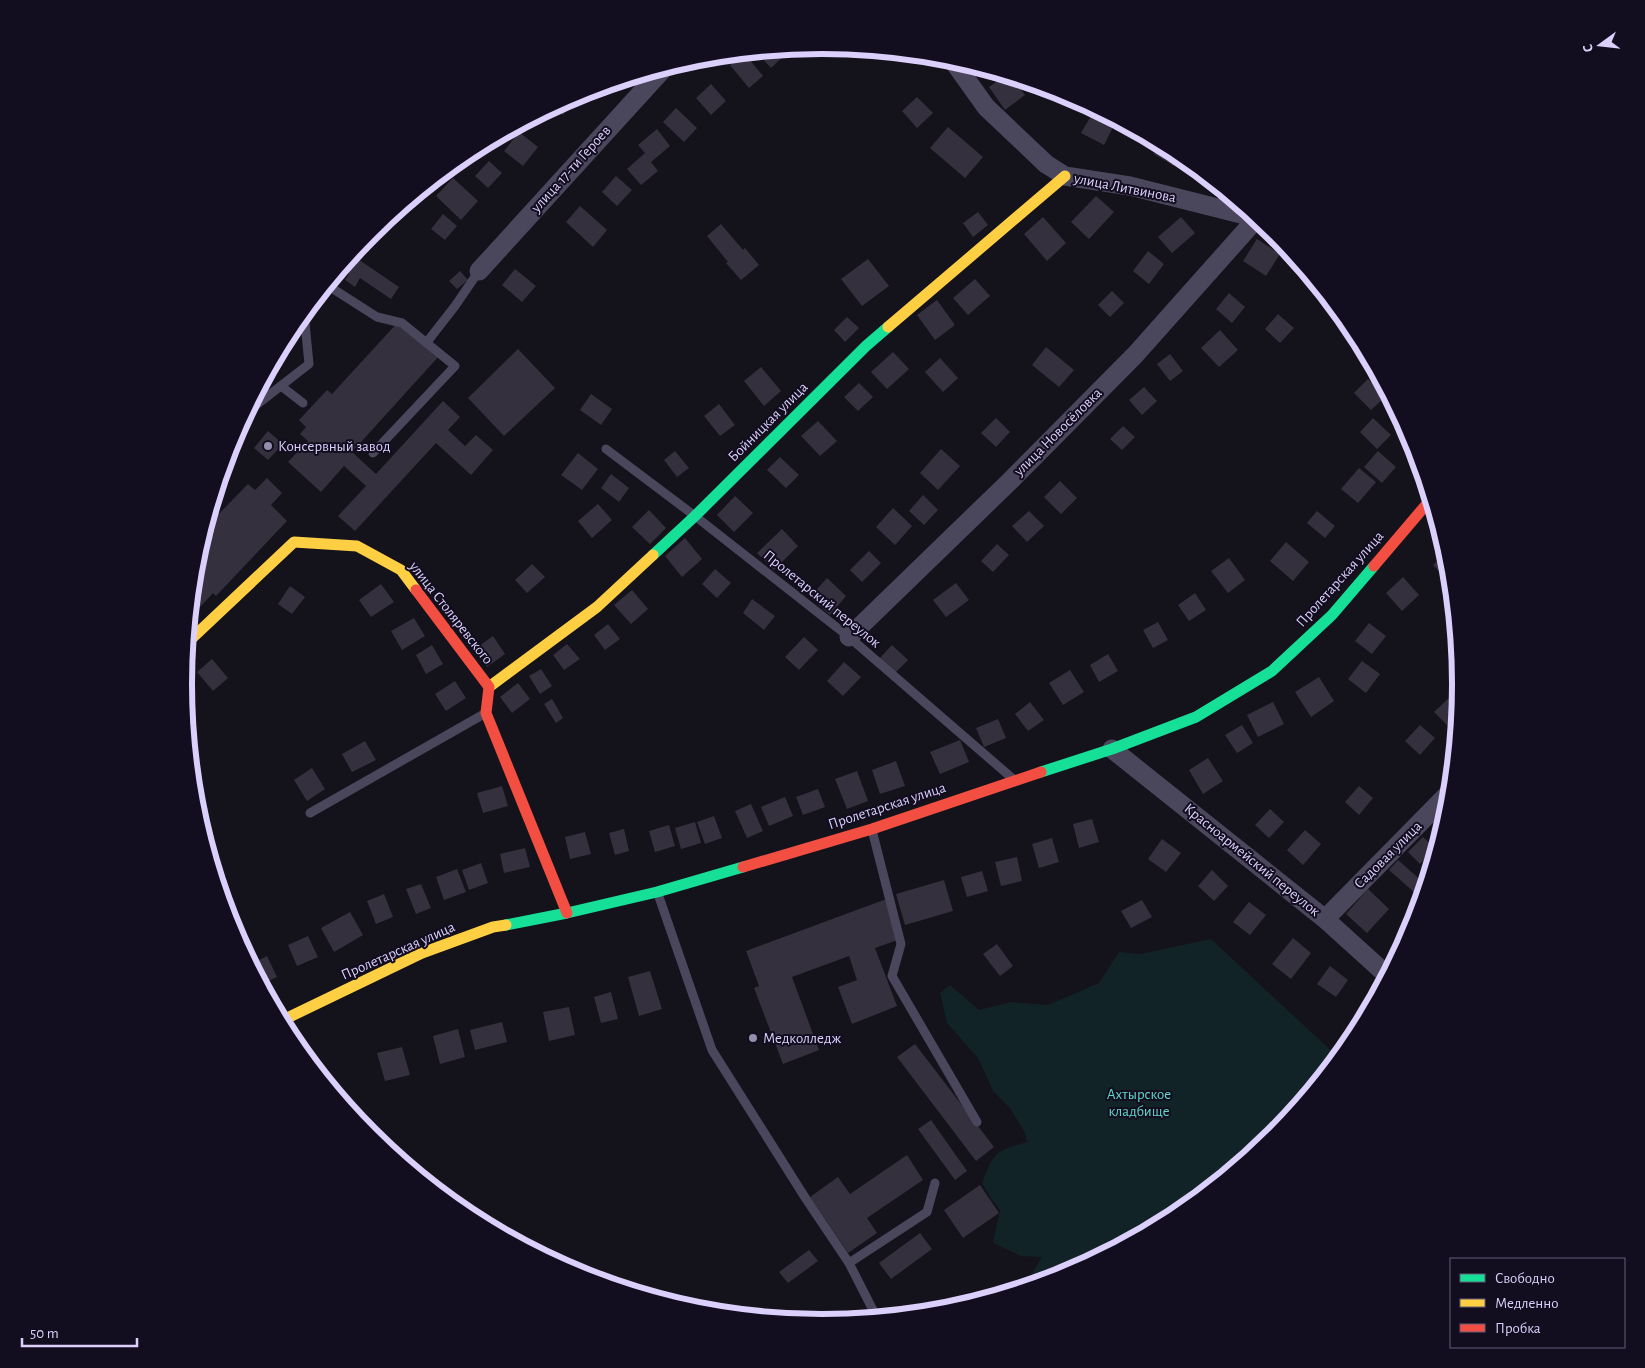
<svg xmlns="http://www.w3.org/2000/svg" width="1645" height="1368" font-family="'Alegreya Sans',sans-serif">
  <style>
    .green { fill: #122327 }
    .building { fill: #34303e }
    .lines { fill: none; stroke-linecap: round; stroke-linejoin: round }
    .lane { stroke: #4a475c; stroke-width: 9 }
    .street { stroke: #4a475c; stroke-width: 19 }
    .fast { stroke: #16e098; stroke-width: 11 }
    .slow { stroke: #ffcf43; stroke-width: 11 }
    .jam { stroke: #f24e42; stroke-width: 11 }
    .poi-dot { fill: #958ead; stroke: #130e1f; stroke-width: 2 }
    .labels { text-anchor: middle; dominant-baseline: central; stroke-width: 4; stroke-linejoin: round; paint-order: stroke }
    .street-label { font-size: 15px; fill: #dbd0fc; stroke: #130e1f }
    .poi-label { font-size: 15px; fill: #dbd0fc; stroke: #130e1f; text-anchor: start }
    .park-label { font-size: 15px; fill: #61d6c9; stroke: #130e1f }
    .rim { fill: none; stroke: #dbd0fc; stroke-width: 6 }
  </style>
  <rect width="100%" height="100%" fill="#14121b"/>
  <!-- green -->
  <path class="green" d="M1211 939 1339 1058 1274 1136 1177 1215 1067 1274 1023 1288 1042 1257 1021 1256 993 1243 1000 1210 992 1200 982 1183C994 1152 995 1151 1027 1142L1025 1133 1010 1108 993 1091 978 1058 947 1023 940 993 950 985 979 1010 1011 1002 1048 1005 1099 983 1119 952 1140 954Z"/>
  <!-- building -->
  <g class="building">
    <polygon points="782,49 786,54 771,68 756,52"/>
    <polygon points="744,53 763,76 749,88 730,65"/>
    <polygon points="1006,75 1012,77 1025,95 1005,110 989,87"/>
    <polygon points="711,84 726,101 711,115 696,98"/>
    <polygon points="580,93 563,115 553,107 578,94"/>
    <polygon points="917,97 933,113 917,128 902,111"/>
    <polygon points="676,108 697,128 684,142 663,122"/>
    <polygon points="1095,109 1116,121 1104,145 1081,133"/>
    <polygon points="948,127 983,157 965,178 930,148"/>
    <polygon points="657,129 670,146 651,162 658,171 641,185 627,169 645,153 638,145"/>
    <polygon points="519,132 538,147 523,166 504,151"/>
    <polygon points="1160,143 1181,155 1174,166 1154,154"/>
    <polygon points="489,161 502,173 488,188 475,176"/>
    <polygon points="616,176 632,190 617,206 602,192"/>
    <polygon points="453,178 478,201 461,220 436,196"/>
    <polygon points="1096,196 1114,212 1089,239 1071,222"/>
    <polygon points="580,206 607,230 593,247 566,222"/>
    <polygon points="978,212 988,225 973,237 963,223"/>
    <polygon points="443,214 457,226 445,240 431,229"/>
    <polygon points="1043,217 1066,243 1047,261 1024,234"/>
    <polygon points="1181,217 1195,233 1172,253 1158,237"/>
    <polygon points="721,224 743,250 745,248 759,265 741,280 726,263 728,262 707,236"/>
    <polygon points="1257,239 1280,254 1266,276 1243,261"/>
    <polygon points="1148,251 1164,264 1149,284 1133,271"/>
    <polygon points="352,255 399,287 391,299 360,278 355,287 345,280 349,274 341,268"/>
    <polygon points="868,259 889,286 862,306 841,279"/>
    <polygon points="515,269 536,286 522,302 502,285"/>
    <polygon points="460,271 468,280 457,289 449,281"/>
    <polygon points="975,279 990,296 968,315 953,298"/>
    <polygon points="1112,291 1124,303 1110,317 1098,305"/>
    <polygon points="1229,293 1245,307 1232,323 1216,309"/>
    <polygon points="937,300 955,325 935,340 917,315"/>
    <polygon points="1278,314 1294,328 1280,343 1265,329"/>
    <polygon points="847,317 859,328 845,342 834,330"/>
    <polygon points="1345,318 1354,329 1357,335 1341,325"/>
    <polygon points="400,320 439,356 352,452 376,474 443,401 460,417 448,430 465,446 476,435 493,450 471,475 436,443 355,531 338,516 366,486 344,466 321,492 288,462 308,441 300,434 306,427 299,420 327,390 332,394"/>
    <polygon points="1220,330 1238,350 1219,367 1201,348"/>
    <polygon points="1046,347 1074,370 1059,387 1032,365"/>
    <polygon points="518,349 555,388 504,436 468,398"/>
    <polygon points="893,352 909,369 887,389 871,372"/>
    <polygon points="1170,354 1183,371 1170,381 1157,364"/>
    <polygon points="940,358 958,378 943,392 925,372"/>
    <polygon points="761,367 781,391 764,406 744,381"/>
    <polygon points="1368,379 1385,397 1371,410 1354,393"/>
    <polygon points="859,383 873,397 858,411 844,397"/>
    <polygon points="1144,387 1157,401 1142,415 1129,400"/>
    <polygon points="591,394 612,409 601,425 580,410"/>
    <polygon points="719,404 735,425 720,436 704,416"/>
    <polygon points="996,418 1010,432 996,447 981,433"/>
    <polygon points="1373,418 1391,435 1377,449 1360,432"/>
    <polygon points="818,421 837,441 820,456 801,436"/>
    <polygon points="1123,426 1135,437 1122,450 1110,439"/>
    <polygon points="268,431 283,444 268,460 254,448"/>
    <polygon points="941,449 960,466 938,490 920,473"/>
    <polygon points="675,451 689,468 677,477 664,460"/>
    <polygon points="1378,451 1396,467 1382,483 1364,467"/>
    <polygon points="578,453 598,469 582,490 561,475"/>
    <polygon points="780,457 799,475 786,488 767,470"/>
    <polygon points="1359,468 1376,482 1358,503 1341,489"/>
    <polygon points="611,474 629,488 619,502 601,488"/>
    <polygon points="267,478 282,493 271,505 287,521 216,596 213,593 190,618 196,559 205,528 248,484 255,490"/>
    <polygon points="1060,481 1077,498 1061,514 1044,497"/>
    <polygon points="923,495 938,510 924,525 909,511"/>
    <polygon points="735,496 753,513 734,532 717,515"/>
    <polygon points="598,504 612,520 592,538 578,521"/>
    <polygon points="893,508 912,526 895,545 876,527"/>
    <polygon points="649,510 666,528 650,544 632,527"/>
    <polygon points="1029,511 1044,526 1027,542 1012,526"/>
    <polygon points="1317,511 1335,526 1325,538 1307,523"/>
    <polygon points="782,529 798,546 774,570 757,553"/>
    <polygon points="685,538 702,559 682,577 665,556"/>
    <polygon points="1286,542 1309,562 1293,581 1270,561"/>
    <polygon points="997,544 1009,555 993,572 981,561"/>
    <polygon points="869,551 881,563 862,582 850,570"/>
    <polygon points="1447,552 1451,580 1449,582 1433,565"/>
    <polygon points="1229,558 1245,580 1228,593 1211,571"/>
    <polygon points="532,564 545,577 527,593 515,580"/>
    <polygon points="715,569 731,583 717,598 702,584"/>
    <polygon points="1403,577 1419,595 1402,611 1386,593"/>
    <polygon points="827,578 846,596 830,615 810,597"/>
    <polygon points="956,583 969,600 946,617 933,600"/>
    <polygon points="381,584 394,602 371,617 359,600"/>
    <polygon points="290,586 305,597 292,614 278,604"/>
    <polygon points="632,590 648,609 631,624 614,605"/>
    <polygon points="1195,593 1206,610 1189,621 1178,605"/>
    <polygon points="752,599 775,616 764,630 743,613"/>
    <polygon points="414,618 425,636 402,650 391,631"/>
    <polygon points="1158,622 1168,640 1153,648 1143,630"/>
    <polygon points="1369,623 1386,636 1372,654 1355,641"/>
    <polygon points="608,624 620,639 605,650 594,635"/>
    <polygon points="493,636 505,654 487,667 475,649"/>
    <polygon points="804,637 818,650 799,670 785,657"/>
    <polygon points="567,644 580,659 564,670 553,655"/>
    <polygon points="432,645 443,664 426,674 416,655"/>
    <polygon points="892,645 908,660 894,674 879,659"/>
    <polygon points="1108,654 1118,671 1099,682 1090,665"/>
    <polygon points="212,659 228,678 213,691 197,672"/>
    <polygon points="1362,661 1380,674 1366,693 1348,679"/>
    <polygon points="844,662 861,677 843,696 827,681"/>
    <polygon points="541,669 552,686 540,694 529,676"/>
    <polygon points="1070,670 1084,692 1063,705 1049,683"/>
    <polygon points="1319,677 1334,701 1311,717 1295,692"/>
    <polygon points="455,681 466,698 446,711 435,694"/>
    <polygon points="518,683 530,699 512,713 500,697"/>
    <polygon points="1451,696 1460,704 1458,718 1449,727 1434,712"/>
    <polygon points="552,699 563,718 556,723 544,704"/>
    <polygon points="1030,702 1044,720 1028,731 1015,714"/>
    <polygon points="1273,702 1284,724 1258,737 1247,715"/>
    <polygon points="998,719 1006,738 984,747 976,728"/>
    <polygon points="1242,725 1253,743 1237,753 1225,735"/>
    <polygon points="1420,725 1435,738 1420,755 1405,741"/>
    <polygon points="960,740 969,762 940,774 930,752"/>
    <polygon points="365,741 376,760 352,772 342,754"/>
    <polygon points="1208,758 1223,781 1203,794 1189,770"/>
    <polygon points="896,761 905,786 880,794 872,770"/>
    <polygon points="312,768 325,789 307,801 294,780"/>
    <polygon points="857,771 868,801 847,809 835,779"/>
    <polygon points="502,786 508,806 483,813 477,793"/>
    <polygon points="1359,786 1373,798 1359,815 1345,802"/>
    <polygon points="818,789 825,807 803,815 796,797"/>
    <polygon points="785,797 793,816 769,826 761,807"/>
    <polygon points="751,804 763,831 747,838 735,811"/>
    <polygon points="1270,809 1284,822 1269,838 1255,825"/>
    <polygon points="714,816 722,838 705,844 697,822"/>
    <polygon points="1092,819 1099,842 1079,848 1073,824"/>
    <polygon points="695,822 701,843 681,849 675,828"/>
    <polygon points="669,825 675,846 655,852 649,831"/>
    <polygon points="624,829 629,851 615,855 609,833"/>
    <polygon points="1305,830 1321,844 1303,865 1287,850"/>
    <polygon points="585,832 591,854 570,859 565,837"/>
    <polygon points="1423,837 1435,848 1420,864 1408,852"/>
    <polygon points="1052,838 1059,862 1039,868 1032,844"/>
    <polygon points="1162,839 1181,853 1166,872 1148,859"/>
    <polygon points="525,848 530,867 504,873 500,854"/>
    <polygon points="1017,857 1022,881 1001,886 995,862"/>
    <polygon points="1398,860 1424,883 1415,893 1389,870"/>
    <polygon points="481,863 488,883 469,890 462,870"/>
    <polygon points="457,869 466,892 444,900 436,877"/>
    <polygon points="1212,870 1228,886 1214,901 1198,886"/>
    <polygon points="982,871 988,891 967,897 961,877"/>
    <polygon points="944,880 953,911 905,925 896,894"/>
    <polygon points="421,884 431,908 416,914 406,889"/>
    <polygon points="1368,889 1389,909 1367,933 1346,914"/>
    <polygon points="384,894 393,917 376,924 367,901"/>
    <polygon points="889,898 903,938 875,948 897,1006 852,1024 838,987 857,980 849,956 792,977 819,1050 783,1064 754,988 759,986 746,951"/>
    <polygon points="1142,900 1152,917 1131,928 1121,911"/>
    <polygon points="1249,902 1266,915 1250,935 1233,922"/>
    <polygon points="350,912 363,935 334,952 321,928"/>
    <polygon points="1412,931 1398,956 1397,959 1392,955"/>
    <polygon points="308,936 318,957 297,966 288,945"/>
    <polygon points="1293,938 1311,953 1291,979 1272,964"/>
    <polygon points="997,944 1013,966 1000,976 983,954"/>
    <polygon points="267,956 277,977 262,984 251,964"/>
    <polygon points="1330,966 1348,980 1336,997 1317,984"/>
    <polygon points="650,971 662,1009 639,1016 628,977"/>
    <polygon points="611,992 618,1019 601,1023 594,997"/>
    <polygon points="569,1007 575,1035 549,1041 543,1012"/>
    <polygon points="502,1022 507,1042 475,1050 470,1030"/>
    <polygon points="458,1029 465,1057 440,1064 433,1036"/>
    <polygon points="915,1044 994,1147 976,1161 897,1057"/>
    <polygon points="402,1047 410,1075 385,1081 377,1053"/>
    <polygon points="931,1120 967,1171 955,1180 918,1129"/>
    <polygon points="907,1155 923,1180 867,1218 877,1233 848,1253 810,1197 838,1177 850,1194"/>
    <polygon points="980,1185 999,1213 963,1238 944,1210"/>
    <polygon points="920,1233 932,1249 891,1279 879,1263"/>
    <polygon points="809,1250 818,1261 788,1283 779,1272"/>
  </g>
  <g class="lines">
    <!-- lane -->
    <g class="lane">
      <polyline points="327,285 377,317 402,323 455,366 373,453"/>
      <polyline points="427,342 455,306 479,271"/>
      <polyline points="281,386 303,403"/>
      <polyline points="246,413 309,364 304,313"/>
      <polyline points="606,449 695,516 849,637 1012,778"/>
      <polyline points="310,813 484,714"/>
      <polyline points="872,830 901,944 892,976 977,1122"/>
      <polyline points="658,894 712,1050 806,1199 849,1263 877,1318"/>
      <polyline points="849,1263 927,1212 935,1183"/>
    </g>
    <!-- street -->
    <g class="street">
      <polyline points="951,58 986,107 1046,164 1065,176 1130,186 1257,218"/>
      <polyline points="479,271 664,68"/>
      <polyline points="849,637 1009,482 1135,355 1257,218"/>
      <polyline points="1112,749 1325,919 1388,976"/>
      <polyline points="1325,919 1451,791"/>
    </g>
    <!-- fast -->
    <g class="fast">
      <polyline points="653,555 695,516 866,346 888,327"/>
      <polyline points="1041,772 1112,749 1196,717 1272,671 1332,615 1374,566"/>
      <polyline points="506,925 567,913 657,892 743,867"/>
    </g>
    <!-- slow -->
    <g class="slow">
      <polyline points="888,327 1065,176"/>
      <polyline points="188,642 294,542 357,546 401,570 416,590"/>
      <polyline points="489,687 597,607 653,555"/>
      <polyline points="281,1021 422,953 493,927 506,925"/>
    </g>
    <!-- jam -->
    <g class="jam">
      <polyline points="1374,566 1431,499"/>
      <polyline points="416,590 489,687 486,713 567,913"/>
      <polyline points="743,867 872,829 1041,772"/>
    </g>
  </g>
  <!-- markers -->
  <g class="poi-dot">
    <circle cx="268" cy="446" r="5"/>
    <circle cx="753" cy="1038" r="5"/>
  </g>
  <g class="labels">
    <!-- street labels -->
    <g class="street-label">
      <text transform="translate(571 169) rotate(-48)">улица 17-ти Героев</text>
      <text transform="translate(1125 188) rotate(11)">улица Литвинова</text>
      <text transform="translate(768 422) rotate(-45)">Бойницкая улица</text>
      <text transform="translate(1058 432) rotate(-45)">улица Новосёловка</text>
      <text transform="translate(1340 579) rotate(-48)">Пролетарская улица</text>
      <text transform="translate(822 599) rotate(39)">Пролетарский переулок</text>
      <text transform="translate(451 613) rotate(52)">улица Столяревского</text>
      <text transform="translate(887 806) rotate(-18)">Пролетарская улица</text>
      <text transform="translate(1388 855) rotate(-45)">Садовая улица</text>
      <text transform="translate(1252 860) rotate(39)">Красноармейский переулок</text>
      <text transform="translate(398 951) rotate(-24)">Пролетарская улица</text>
    </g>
    <!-- poi labels -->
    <g class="poi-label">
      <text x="278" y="446">Консервный завод</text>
      <text x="763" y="1038">Медколледж</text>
    </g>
    <!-- park labels -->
    <g class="park-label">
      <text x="1139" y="1094">Ахтырское<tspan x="1139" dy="17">кладбище</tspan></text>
    </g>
  </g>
  <!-- crop -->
  <path d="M0 0H1645V1368H0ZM192 684a630 630 0 1 1 1260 0a630 630 0 1 1-1260 0Z" fill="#130e1f" fill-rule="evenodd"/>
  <path class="rim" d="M192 684a630 630 0 1 1 1260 0a630 630 0 1 1-1260 0Z"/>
  <!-- legend -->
  <rect x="1450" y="1258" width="175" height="90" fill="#130e1f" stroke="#635c77"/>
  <rect x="1460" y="1274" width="25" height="8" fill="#16e098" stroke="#635c77"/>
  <text x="1495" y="1283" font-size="15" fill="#dbd0fc">Свободно</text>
  <rect x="1460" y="1299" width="25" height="8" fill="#ffcf43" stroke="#635c77"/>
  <text x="1495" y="1308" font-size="15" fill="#dbd0fc">Медленно</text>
  <rect x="1460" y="1324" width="25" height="8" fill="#f24e42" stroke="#635c77"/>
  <text x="1495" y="1333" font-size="15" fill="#dbd0fc">Пробка</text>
  <!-- north arrow -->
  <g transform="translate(1600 45) rotate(255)" stroke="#130e1f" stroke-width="4" paint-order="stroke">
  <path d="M0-4L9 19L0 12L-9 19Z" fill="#dbd0fc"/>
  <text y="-8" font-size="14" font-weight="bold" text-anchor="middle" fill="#dbd0fc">С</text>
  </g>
  <!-- scale -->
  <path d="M22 1338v8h115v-8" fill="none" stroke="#dbd0fc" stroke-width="2.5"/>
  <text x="30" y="1338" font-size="15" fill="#dbd0fc" stroke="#130e1f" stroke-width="4" paint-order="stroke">50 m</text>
</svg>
